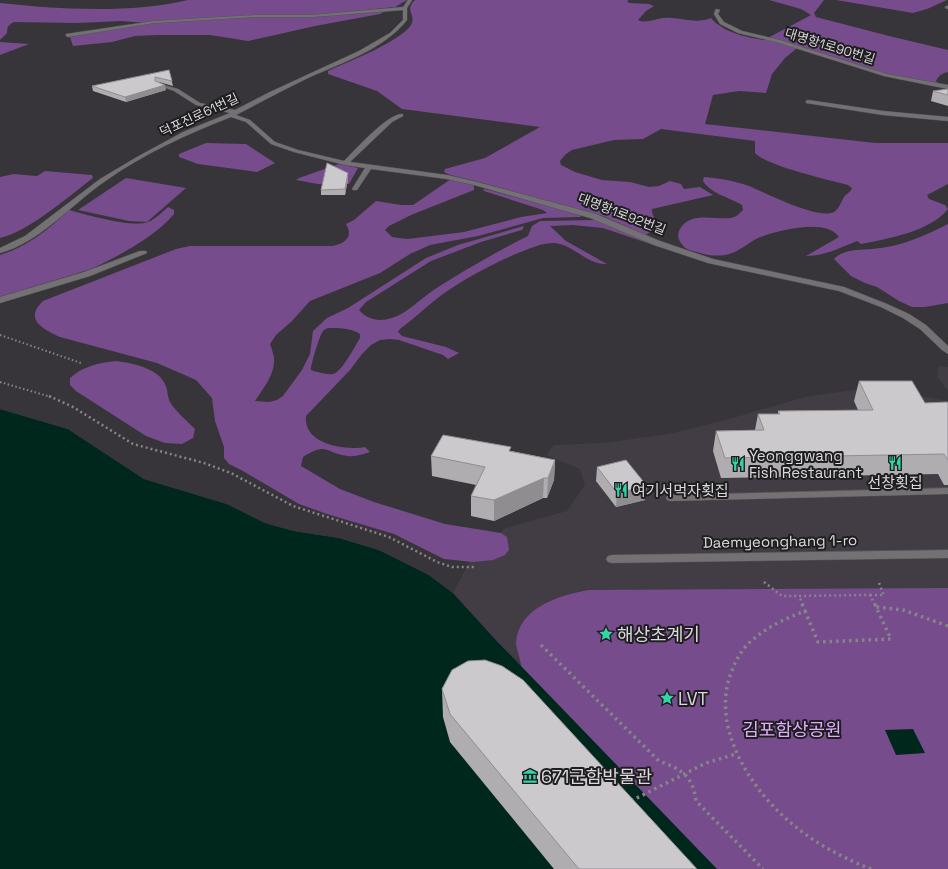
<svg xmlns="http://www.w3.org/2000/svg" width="948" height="869" font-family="'Space Grotesk','Noto Sans KR',sans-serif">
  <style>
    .built { fill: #423c45 }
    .green { fill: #764c8c; fill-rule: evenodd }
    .water { fill: #00271c }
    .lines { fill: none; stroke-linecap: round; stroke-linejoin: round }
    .service-casing { stroke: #545254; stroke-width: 1 }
    .minor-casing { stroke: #545254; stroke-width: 1 }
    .path-far2 { stroke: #878588; stroke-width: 2; stroke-dasharray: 1.5 2.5; stroke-linecap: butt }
    .path-far1 { stroke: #878588; stroke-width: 2.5; stroke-dasharray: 2 3; stroke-linecap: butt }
    .path { stroke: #878588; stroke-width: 3.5; stroke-dasharray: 2.5 4; stroke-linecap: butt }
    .service { fill: #747175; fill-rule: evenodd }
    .minor { fill: #747175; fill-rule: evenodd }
    .wall { fill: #afadb0 }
    .shaded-wall { fill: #8f8d90 }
    .building { fill: #ccc9cd; stroke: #8f8d90 }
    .labels { text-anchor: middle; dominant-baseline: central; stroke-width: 4; stroke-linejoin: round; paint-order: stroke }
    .far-street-label { font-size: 13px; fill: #dbd9db; stroke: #1e1d1f }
    .poi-label { font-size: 15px; fill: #dbd9db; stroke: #1e1d1f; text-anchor: start }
    .street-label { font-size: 15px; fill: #dbd9db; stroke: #1e1d1f }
    .near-poi-label { font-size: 18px; fill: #dbd9db; stroke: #1e1d1f; text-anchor: start }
    .near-park-label { font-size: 18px; fill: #e0acfc; stroke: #1e1d1f }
  </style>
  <rect width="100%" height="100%" fill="#373539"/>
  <!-- built -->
  <g class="built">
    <polygon points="938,366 948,367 948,391 937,377"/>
    <polygon points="873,387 948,401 948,869 562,708 453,593 469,563 505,528 567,511 585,485 580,469 546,455 554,445 603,443 669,434 729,419 805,397"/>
  </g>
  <!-- green -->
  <g class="green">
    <path d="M188 0H407L395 7 337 13 385 11 380 14 315 26 248 41 210 35H157L135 36 112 42 73 46 70 37 147 23 121 21 78 23 14 22C8 25 7 27 7 33L0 40V3C14 4 28 6 42 7 89 10 143 11 188 0Z"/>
    <path d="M415 0H629L627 1 629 3 649 4 654 6 646 11 638 20C646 24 655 19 663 18 679 16 694 25 711 18 724 33 746 37 764 40L811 15 801 9 769 0H824L814 13 816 17 889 36 948 50V72C942 73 938 76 936 81L938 83 890 75 802 47 796 49 785 58 772 74 766 93 739 91 713 95 705 124 875 143H948V184L927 195 929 199 945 205 948 209C931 231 888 239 861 244L857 241C840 248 824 256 806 256L839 237C826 217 774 231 756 239 748 243 741 250 732 253 720 258 705 255 693 251 688 250 684 248 681 243 678 239 677 234 680 229 690 211 714 220 731 218 736 217 739 214 743 210L742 205C729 197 711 194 703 181L704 177C719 178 735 181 749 186 766 193 817 220 834 212 839 209 841 202 844 197 847 193 851 192 852 188L848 185C828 180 767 166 755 153V141L661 129 643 139 614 140 572 150 566 154 560 161 561 165 575 172 602 180 630 182 649 187 659 186 670 181 681 184 684 189 700 187 713 195 652 209C651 216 658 220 657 227L653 231 645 235 603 216 479 182 450 175 444 172 445 169 485 158 540 127 402 109 377 91 328 74V71C345 63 405 40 412 23 414 17 410 13 410 8L412 3Z"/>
    <polygon points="836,0 947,0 927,9 913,13"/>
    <polygon points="0,42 29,44 0,55"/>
    <polygon points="206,143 246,144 275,163 257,172 198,164 179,157 179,154"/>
    <polygon points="339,164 358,168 349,184 318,184 296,180 299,178"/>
    <path d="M45 171 92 175 93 178C69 196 28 232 0 238V177L14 174 37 176Z"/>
    <polygon points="126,178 186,188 147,222 129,221 78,210"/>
    <path d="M451 179 474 185V190L411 215 389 226 385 230 392 237 407 239 432 236 464 232 521 217 547 213 543 210 484 191 483 190 485 189 582 215 580 217 543 218 478 236 430 245 410 254 380 273 310 301 292 321 276 335 270 344C272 350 275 357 274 363 273 377 262 390 255 401L269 402 277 400 283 396 302 370 310 354 313 331 327 318 348 308 426 258 458 245 524 226 522 230 481 242 431 261 366 302 359 310C368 320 379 322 392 318 408 313 421 298 435 289 465 270 496 252 528 236L532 226 540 221 596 220 665 249 603 228 573 225 550 226 566 241 607 264C587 265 573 244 554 243 541 243 529 249 518 253 492 264 466 278 443 294 428 305 415 318 400 329L398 332 402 336 446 347 459 353 448 359 443 355 399 340 390 339 380 340 371 345 362 354 350 370 306 416C303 444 344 451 365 447L370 452C363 454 356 457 348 456 325 454 329 441 303 457L301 466 340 489 374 502 445 524 501 533 507 537 509 550 505 555 493 560 473 562 444 559 394 534 327 514 299 504 243 471 229 464 224 458V447L215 421 212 398 196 380 157 363 60 337C42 329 24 319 43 301L176 249 190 246H332C344 244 354 238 346 224L354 220 376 201 401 205H413ZM328 328C339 328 351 328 360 334V338C355 346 342 372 333 374 327 375 317 372 311 370 310 367 320 334 323 331 325 329 326 329 328 328Z"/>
    <path d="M168 207 174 210V214C156 236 117 257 91 269L0 297V255C27 247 49 229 69 210 87 215 132 228 148 222 156 219 162 212 168 207Z"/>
    <path d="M948 224V303L925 307H912L899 301 877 287 865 283 851 276 834 259C843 249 860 250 872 249 900 247 924 236 948 224Z"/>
    <path d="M116 361C132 363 158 368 165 384 168 390 167 396 170 402 176 412 187 421 195 429L193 438 182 444 165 443 146 436 76 391 70 385V378C83 366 99 363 116 361Z"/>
    <path d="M0 409 68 429 144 479 227 504 265 523 294 531 339 538 379 550 429 575 453 593 521 666C521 659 516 650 516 642 519 607 560 595 589 590L948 588V869H0Z"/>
  </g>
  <!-- water -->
  <g class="water">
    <polygon points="0,409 68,429 144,479 227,504 265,523 294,531 339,538 379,550 429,575 453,593 497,641 717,869 0,869"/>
    <polygon points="913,729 925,753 896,755 885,730"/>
  </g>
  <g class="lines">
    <defs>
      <g id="service">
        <path d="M408 0H412L407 8V20C384 49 344 62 310 77 285 89 261 102 236 115L250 120 275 142 298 150 344 161C355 150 389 112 403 114V116L392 122 350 162 447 175 477 182 596 214 660 241 713 259 844 287 887 304 909 314 926 325 948 346V354L942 350 920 329 903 318 881 307 839 291 708 263 654 245 590 218 474 185 447 179 371 169 357 190H353L352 189 365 168 345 165 294 152 271 144 246 122 231 117C187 134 143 154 104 182 72 204 39 243 0 253V248L25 236 100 179 137 157 183 132 230 113 196 105 174 91 157 85V83L178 89 200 103 235 110 270 92 359 51 390 33 403 20V10L312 17H258L154 23 68 37 66 36V34L154 21 258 15H312L403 7Z"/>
        <polygon points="946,6 948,6 948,9 945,8"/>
        <polygon points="716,9 720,10 718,14 724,22 742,31 780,40 887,74 948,85 948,89 884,76 776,42 738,33 720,24 714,14"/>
        <polygon points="808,100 883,111 948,117 948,121 883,115 806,103 806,101"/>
        <polygon points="140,251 146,251 147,253 90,276 0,303 0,297 84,272"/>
        <polygon points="948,488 948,494 671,501 667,500 666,498 667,496 671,495"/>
      </g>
      <polygon id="minor" points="948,550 948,558 612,563 608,562 606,559 608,556 612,555"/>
    </defs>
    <!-- service casing -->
    <use href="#service" class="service-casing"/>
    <!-- minor casing -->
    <use href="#minor" class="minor-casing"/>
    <!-- path-far2 -->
    <g class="path-far2">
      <polyline points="0,335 81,363"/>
      <polyline points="0,382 51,397"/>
    </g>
    <!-- path-far1 -->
    <g class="path-far1">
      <polyline points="49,396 73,407 133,444 204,463 231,473 293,506 389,537 437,562 452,567 475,567"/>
      <polyline points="764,582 782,596 799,596"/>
      <polyline points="870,595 884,595 879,583"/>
      <polyline points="803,605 799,596 870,595 875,605"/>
    </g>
    <!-- path -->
    <g class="path">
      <polyline points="802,604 805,611"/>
      <polyline points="875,604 876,607"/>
      <path d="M541 645 659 761C681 769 693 776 696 801L763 869"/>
      <polyline points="631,801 706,763 736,754"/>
      <path d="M871 869C838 856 807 839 781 814 745 780 712 723 731 673 735 662 741 650 750 642 767 627 784 619 805 611L818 642 891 639 876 607 903 610 948 626"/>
    </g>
    <!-- service -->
    <use href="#service" class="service"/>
    <!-- minor -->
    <use href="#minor" class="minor"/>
  </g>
  <!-- wall -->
  <g class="wall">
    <polygon points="169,70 173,86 159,82 166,90 126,102 93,91 92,86"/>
    <polygon points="948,89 948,106 931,101 933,91"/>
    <polygon points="348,179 345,195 321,195 321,190"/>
    <polygon points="859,381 925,403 948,402 948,485 944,485 938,474 721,478 713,451 716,431 755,430 758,414 778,414 778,411 858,410 854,401"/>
    <polygon points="511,451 555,460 554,480 547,498 543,498 494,521 471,516 471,496 476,485 432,476 431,456"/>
    <polygon points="597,467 645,500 616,507 596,481"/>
    <polygon points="442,689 697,869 554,869 450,742 443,717"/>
  </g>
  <!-- shaded-wall -->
  <g class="shaded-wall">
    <polygon points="165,85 166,90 126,102 125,97"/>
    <polygon points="348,173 348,179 345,195 345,189"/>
    <polygon points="555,460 554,480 547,498 548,478"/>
    <polygon points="544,478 543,498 494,521 494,500"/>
    <polygon points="647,486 645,500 616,507 617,493"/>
  </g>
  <!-- building -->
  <g class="building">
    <polygon points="169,70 172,81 155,77 155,81 165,85 125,97 92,86"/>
    <polygon points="948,89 948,95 933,91"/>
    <polygon points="327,163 348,173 345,189 321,190"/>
    <polygon points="859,381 912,381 925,403 948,402 948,460 944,454 725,458 716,431 764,430 758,414 780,414 778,411 873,410"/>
    <polygon points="443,435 511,447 509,451 555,460 548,478 544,478 494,500 471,496 485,467 431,456"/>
    <polygon points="626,460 647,486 617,493 597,467"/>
    <polygon points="485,660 502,666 523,680 697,869 579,869 450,714 442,689 452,670 468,661"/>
  </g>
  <!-- icons -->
  <defs>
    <symbol id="restaurant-bare" viewBox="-9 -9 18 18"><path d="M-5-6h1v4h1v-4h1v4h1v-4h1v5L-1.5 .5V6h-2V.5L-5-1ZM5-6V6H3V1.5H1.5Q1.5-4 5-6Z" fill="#33d4a8" stroke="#1e1d1f" stroke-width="2.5" paint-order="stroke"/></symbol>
    <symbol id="sight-bare" viewBox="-9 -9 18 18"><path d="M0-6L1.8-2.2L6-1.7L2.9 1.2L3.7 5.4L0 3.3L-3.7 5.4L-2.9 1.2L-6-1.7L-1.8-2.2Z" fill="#33d4a8" stroke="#1e1d1f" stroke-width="2.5" paint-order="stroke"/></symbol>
    <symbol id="museum-bare" viewBox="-9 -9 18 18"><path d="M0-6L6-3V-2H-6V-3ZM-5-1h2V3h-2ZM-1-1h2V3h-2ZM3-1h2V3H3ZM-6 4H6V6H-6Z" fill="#33d4a8" stroke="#1e1d1f" stroke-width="2.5" paint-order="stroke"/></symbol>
  </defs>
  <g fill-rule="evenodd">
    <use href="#restaurant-bare" x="885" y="453" width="20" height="20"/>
    <use href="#restaurant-bare" x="728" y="454" width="20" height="20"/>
    <use href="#restaurant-bare" x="611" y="480" width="20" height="20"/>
    <use href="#sight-bare" x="596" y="624" width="20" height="20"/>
    <use href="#sight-bare" x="657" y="688" width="20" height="20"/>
    <use href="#museum-bare" x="520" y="766" width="20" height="20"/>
  </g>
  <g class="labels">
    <!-- far-street labels -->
    <g class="far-street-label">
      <text transform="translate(830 46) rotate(17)">대명항1로90번길</text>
      <text transform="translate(199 115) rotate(-25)">덕포진로61번길</text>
      <text transform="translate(622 214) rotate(21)">대명항1로92번길</text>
    </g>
    <!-- poi labels -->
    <g class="poi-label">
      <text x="749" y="455">Yeonggwang<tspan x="749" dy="17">Fish Restaurant</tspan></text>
      <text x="895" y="482" text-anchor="middle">선창횟집</text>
      <text x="632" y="490">여기서먹자횟집</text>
    </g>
    <!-- street labels -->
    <g class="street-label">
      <text transform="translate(780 541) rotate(-1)">Daemyeonghang 1-ro</text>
    </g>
    <!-- near-poi labels -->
    <g class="near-poi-label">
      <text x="617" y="634">해상초계기</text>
      <text x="678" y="698">LVT</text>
      <text x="541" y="776">671군함박물관</text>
    </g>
    <!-- near-park labels -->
    <g class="near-park-label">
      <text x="792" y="729">김포함상공원</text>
    </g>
  </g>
</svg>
